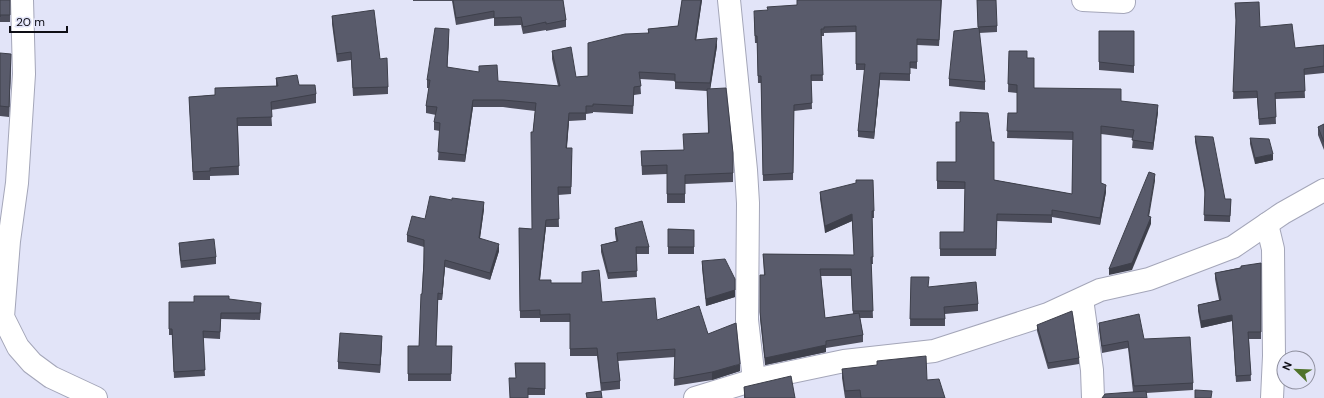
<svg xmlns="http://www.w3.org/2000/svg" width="1324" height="398" font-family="'DM Sans',sans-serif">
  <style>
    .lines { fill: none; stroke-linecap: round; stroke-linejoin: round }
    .street-casing { stroke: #a4a6b9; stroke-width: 24 }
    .street { stroke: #fff; stroke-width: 22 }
    .wall { fill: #4d4e5c; fill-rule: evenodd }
    .shaded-wall { fill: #3e404b }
    .building { fill: #595b6b; stroke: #3e404b }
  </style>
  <rect width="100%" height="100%" fill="#e2e4f8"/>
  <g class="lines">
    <defs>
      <g id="street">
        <polyline points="22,0 24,74 17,183 9,241 3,317 18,347 32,363 51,377 96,398"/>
        <polyline points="729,0 746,170 748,203 747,320 754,380"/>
        <polyline points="1083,0 1124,2"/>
        <polyline points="1267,224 1273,249 1274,356 1272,398"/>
        <polyline points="1082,299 1092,370 1093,398"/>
        <polyline points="695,398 754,380 844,361 934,351 1048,314 1100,290 1149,279 1233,247 1283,213 1324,190"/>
      </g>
    </defs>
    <!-- street casing -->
    <use href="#street" class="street-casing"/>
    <!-- street -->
    <use href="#street" class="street"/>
  </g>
  <!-- wall -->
  <g class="wall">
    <polygon points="0,0 10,0 10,22 0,22 0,24"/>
    <polygon points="413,0 563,0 566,20 566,27 546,31 546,30 523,34 521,25 494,26 494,18 456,25 452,1 413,1"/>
    <polygon points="682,0 702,0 696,40 717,46 710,89 733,153 733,182 685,184 685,203 667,203 667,174 642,175 641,151 684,150 708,133 707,91 675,89 675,81 640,79 641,94 634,95 633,114 593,112 593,113 586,114 586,120 569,121 567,148 572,156 571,194 558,195 559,227 546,227 540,280 551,283 582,283 582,272 602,302 657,320 708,334 740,371 712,380 674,386 675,357 618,361 620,381 620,389 601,391 602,398 587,398 586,393 601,391 597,356 570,356 570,322 540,322 540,318 520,318 519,228 532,229 533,132 535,111 503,107 473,107 465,162 438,160 440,131 434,130 434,122 436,115 426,113 426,106 429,88 427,88 427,80 449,37 447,67 498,81 558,86 552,59 552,51 576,77 588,76 648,33 648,29 678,26"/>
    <polygon points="942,0 939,46 917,45 917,69 910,68 910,81 880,80 874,139 858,137 858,131 865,70 856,70 856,32 824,33 824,36 821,36 823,81 811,81 812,109 794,111 793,180 763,181 761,83 758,83 757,43 755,43 754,17 768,10 797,5"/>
    <polygon points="977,0 997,26 997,32 979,33 985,82 985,90 949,86 949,79 978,28"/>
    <polygon points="1235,3 1260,27 1295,48 1324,45 1324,73 1304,75 1305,98 1275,99 1276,124 1259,125 1257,98 1233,99 1236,24"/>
    <polygon points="332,16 380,59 388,87 388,94 353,96 351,60 337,62 332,24"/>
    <polygon points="1099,31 1134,31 1134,73 1099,70"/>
    <polygon points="1009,51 1027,58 1034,88 1121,101 1158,112 1153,150 1132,148 1133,138 1101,134 1101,183 1106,192 1100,225 1052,217 1052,223 997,221 996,256 940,256 940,232 964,232 965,189 937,189 937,162 994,180 1072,194 1073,140 1007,138 1008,113 1017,113 1017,93 1008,92"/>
    <polygon points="0,53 11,64 9,117 0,116"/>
    <polygon points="276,78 299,85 316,94 316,103 271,110 272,126 238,126 239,175 210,176 210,180 193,180 189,97 215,95 276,86"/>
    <polygon points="1324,124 1324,150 1318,135 1318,127"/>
    <polygon points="1195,136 1225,199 1231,199 1230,222 1204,221 1205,195 1195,142"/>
    <polygon points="1250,138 1273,160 1255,164 1250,144"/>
    <path d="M820 192 874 211V218H872L873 264H871L873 318H860L863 335V342L826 348V352L765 365 760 319V275H764L763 254 854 255 852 221 825 233 820 199ZM821 276H851L853 314 825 318Z"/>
    <polygon points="484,209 480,238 499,251 490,280 445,267 442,300 438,300 436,346 452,346 451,381 408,381 408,346 419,346 422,294 424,247 407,242 407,235"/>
    <polygon points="615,228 649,247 649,254 636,254 637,277 608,279 601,252 601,245 616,241 615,234"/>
    <polygon points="668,229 694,230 694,254 668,254"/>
    <polygon points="179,243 216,257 216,264 181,268 179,250"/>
    <polygon points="702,261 735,279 735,297 706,306 702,268"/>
    <polygon points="1261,263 1261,339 1249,339 1251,381 1236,382 1232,321 1201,328 1198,311 1198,305 1219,300 1215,279 1215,273"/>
    <polygon points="911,277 928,287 978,304 978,311 945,314 945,326 910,326"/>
    <polygon points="229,299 261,310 260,320 221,319 220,339 203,338 205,376 174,378 172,335 169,335 169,302 194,302"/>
    <polygon points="1099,323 1144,339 1193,383 1193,390 1146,393 1133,392 1128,348 1102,353 1099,330"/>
    <polygon points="1037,325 1079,358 1079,364 1048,369 1037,331"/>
    <polygon points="382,343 380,373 338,369 338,362"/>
    <polygon points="515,363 545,363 545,395 528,395 516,378"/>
    <polygon points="842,369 927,380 945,398 845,398 842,378"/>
    <polygon points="744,387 795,398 744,398"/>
  </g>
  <!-- shaded-wall -->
  <g class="shaded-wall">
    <polygon points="701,0 702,0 695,48 695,40"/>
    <polygon points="449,29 449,37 447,75 447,67"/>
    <polygon points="717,38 717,46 710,91 710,83"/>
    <polygon points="11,54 11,64 9,117 9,107"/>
    <polygon points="880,73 880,80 874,139 874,132"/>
    <polygon points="473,100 473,107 465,162 465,155"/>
    <polygon points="1158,105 1158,112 1153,150 1153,143"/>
    <polygon points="569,113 569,121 566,156 566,148"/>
    <polygon points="1273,154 1273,160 1255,164 1255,158"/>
    <polygon points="1155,174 1155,181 1148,223 1148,216"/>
    <polygon points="1106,185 1106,192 1100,225 1100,218"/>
    <polygon points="484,202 484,209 479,245 479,238"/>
    <polygon points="852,214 852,221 825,233 825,226"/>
    <polygon points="1151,217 1151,224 1132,270 1109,275 1109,269"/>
    <polygon points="546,220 546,227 539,288 539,280"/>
    <polygon points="499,244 499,251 490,280 490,273"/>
    <polygon points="445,260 445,267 442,300 442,294"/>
    <polygon points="735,290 735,297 706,306 706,299"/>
    <polygon points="1232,315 1232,321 1201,328 1201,321"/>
    <polygon points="382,336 382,343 380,373 380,365"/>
    <polygon points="826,345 826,352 765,365 765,358"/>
    <polygon points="740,364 740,371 712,380 712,372"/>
  </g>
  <!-- building -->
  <g class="building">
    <polygon points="0,0 10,0 10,15 0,15 0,17"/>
    <polygon points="453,0 563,0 566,20 546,24 546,22 523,27 521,17 494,18 494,11 456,18"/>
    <polygon points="682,0 701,0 695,40 717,38 710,83 675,82 675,74 639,72 641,86 634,87 633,106 593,104 593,106 586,106 586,113 569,113 566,148 572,148 571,187 558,187 559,219 546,220 539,280 551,280 551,283 582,283 582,272 599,270 602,302 655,298 657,320 699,306 708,334 736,323 740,364 712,372 674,379 675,349 617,353 620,381 601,383 597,348 570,349 570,314 540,315 540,310 520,311 519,228 532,229 531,132 533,132 536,103 503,100 473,100 465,155 438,152 440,123 434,122 437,107 426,106 430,80 427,80 435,28 449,29 447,67 479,72 479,66 497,65 498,81 560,86 552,51 571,47 576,77 588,76 588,43 625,34 649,33 648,29 678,26"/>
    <polygon points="797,0 941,0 939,40 917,39 917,62 910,62 910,74 880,73 874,132 858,131 865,64 856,64 856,26 824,27 824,29 821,29 823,75 811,75 812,103 794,105 793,173 763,175 761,76 758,76 757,36 755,36 754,11 768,10 767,7 797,5"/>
    <polygon points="977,0 996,0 997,26 978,27"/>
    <polygon points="1259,2 1260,27 1292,24 1295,48 1324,45 1324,66 1304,69 1305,91 1275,93 1276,117 1259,119 1257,91 1233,92 1236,20 1235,3"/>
    <polygon points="374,10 380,59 387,58 388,87 353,88 351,52 337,54 332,16"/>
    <polygon points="979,28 985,82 949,79 954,31"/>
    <polygon points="1099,31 1134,31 1134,66 1099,62"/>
    <polygon points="1009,51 1027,51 1027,58 1034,58 1034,88 1121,89 1121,101 1158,105 1153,143 1132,140 1134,130 1101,126 1101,183 1106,185 1100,218 1052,210 1052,215 997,214 996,249 940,249 940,232 964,232 965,182 937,181 937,162 956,162 956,122 960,122 960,112 988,113 992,142 994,142 994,180 1072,194 1073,132 1007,131 1008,113 1017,113 1017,85 1008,84"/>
    <polygon points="0,53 11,54 9,107 0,106"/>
    <polygon points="297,75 299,85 315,85 316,94 271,102 272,117 237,118 239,166 210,168 210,171 193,172 189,97 215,95 215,88 278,86 276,78"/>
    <polygon points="726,88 733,153 733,173 685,175 685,194 667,194 667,165 642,166 641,151 684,150 683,134 709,133 707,89"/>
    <polygon points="1324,124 1324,142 1318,127"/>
    <polygon points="1195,136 1213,137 1225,199 1231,199 1230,216 1204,215 1205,190"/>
    <polygon points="1250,138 1269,139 1273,154 1255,158"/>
    <polygon points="1149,172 1155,174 1148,216 1151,217 1132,263 1109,269"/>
    <polygon points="856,180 873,180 874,211 872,211 873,257 871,257 873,311 853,311 851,269 820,269 825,318 859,313 863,335 826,341 826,345 765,358 760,312 760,275 765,275 763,254 854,255 852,214 825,226 820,192 856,183"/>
    <polygon points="430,196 452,200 452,198 484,202 479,238 499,244 490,273 445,260 442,294 438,293 436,346 452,346 451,374 408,374 408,346 419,346 421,294 422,294 424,263 424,240 407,235 412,216 425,219"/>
    <polygon points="642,221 649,247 636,247 637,271 608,273 601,245 618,241 615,228"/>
    <polygon points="668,229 694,230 694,247 668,247"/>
    <polygon points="214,239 216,257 181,261 179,243"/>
    <polygon points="725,259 735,279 735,290 706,299 702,261"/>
    <polygon points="1261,263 1261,332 1248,332 1251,375 1236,376 1232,315 1201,321 1198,305 1221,300 1215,273 1241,268 1241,266"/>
    <polygon points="911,277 929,277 928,287 976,282 978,304 944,307 945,319 910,319"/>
    <polygon points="194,296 229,296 229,299 261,303 260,313 221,313 220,332 203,331 205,370 174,372 172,329 169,329 169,302 194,302"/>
    <polygon points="1072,311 1079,358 1048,363 1037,325"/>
    <polygon points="1139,314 1144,339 1190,337 1193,383 1134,386 1128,341 1102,346 1099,323"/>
    <polygon points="340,333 382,336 380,365 338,362"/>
    <polygon points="926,356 927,380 939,379 945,398 861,398 860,390 845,391 842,369 877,365 877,361"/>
    <polygon points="515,363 545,363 545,389 528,388 528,398 510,398 509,378 516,378"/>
    <polygon points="791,376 795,398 745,398 744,387"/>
    <polygon points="1195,390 1212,391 1211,398 1195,398"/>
    <polygon points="601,391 602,398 587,398 586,393"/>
    <polygon points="1146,391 1147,398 1102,398 1105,394"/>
  </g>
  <!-- north arrow -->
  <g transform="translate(1296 370) rotate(293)"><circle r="19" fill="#e2e4f8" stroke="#8d8e9d"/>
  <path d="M0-3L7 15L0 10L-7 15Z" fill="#50732b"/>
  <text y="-6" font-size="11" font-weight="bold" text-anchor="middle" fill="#0e0e15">N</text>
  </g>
  <!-- scale -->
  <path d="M10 26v6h57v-6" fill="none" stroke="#0e0e15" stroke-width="2"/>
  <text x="16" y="26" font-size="12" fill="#0e0e15" stroke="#e2e4f8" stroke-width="3" paint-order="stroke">20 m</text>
</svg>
